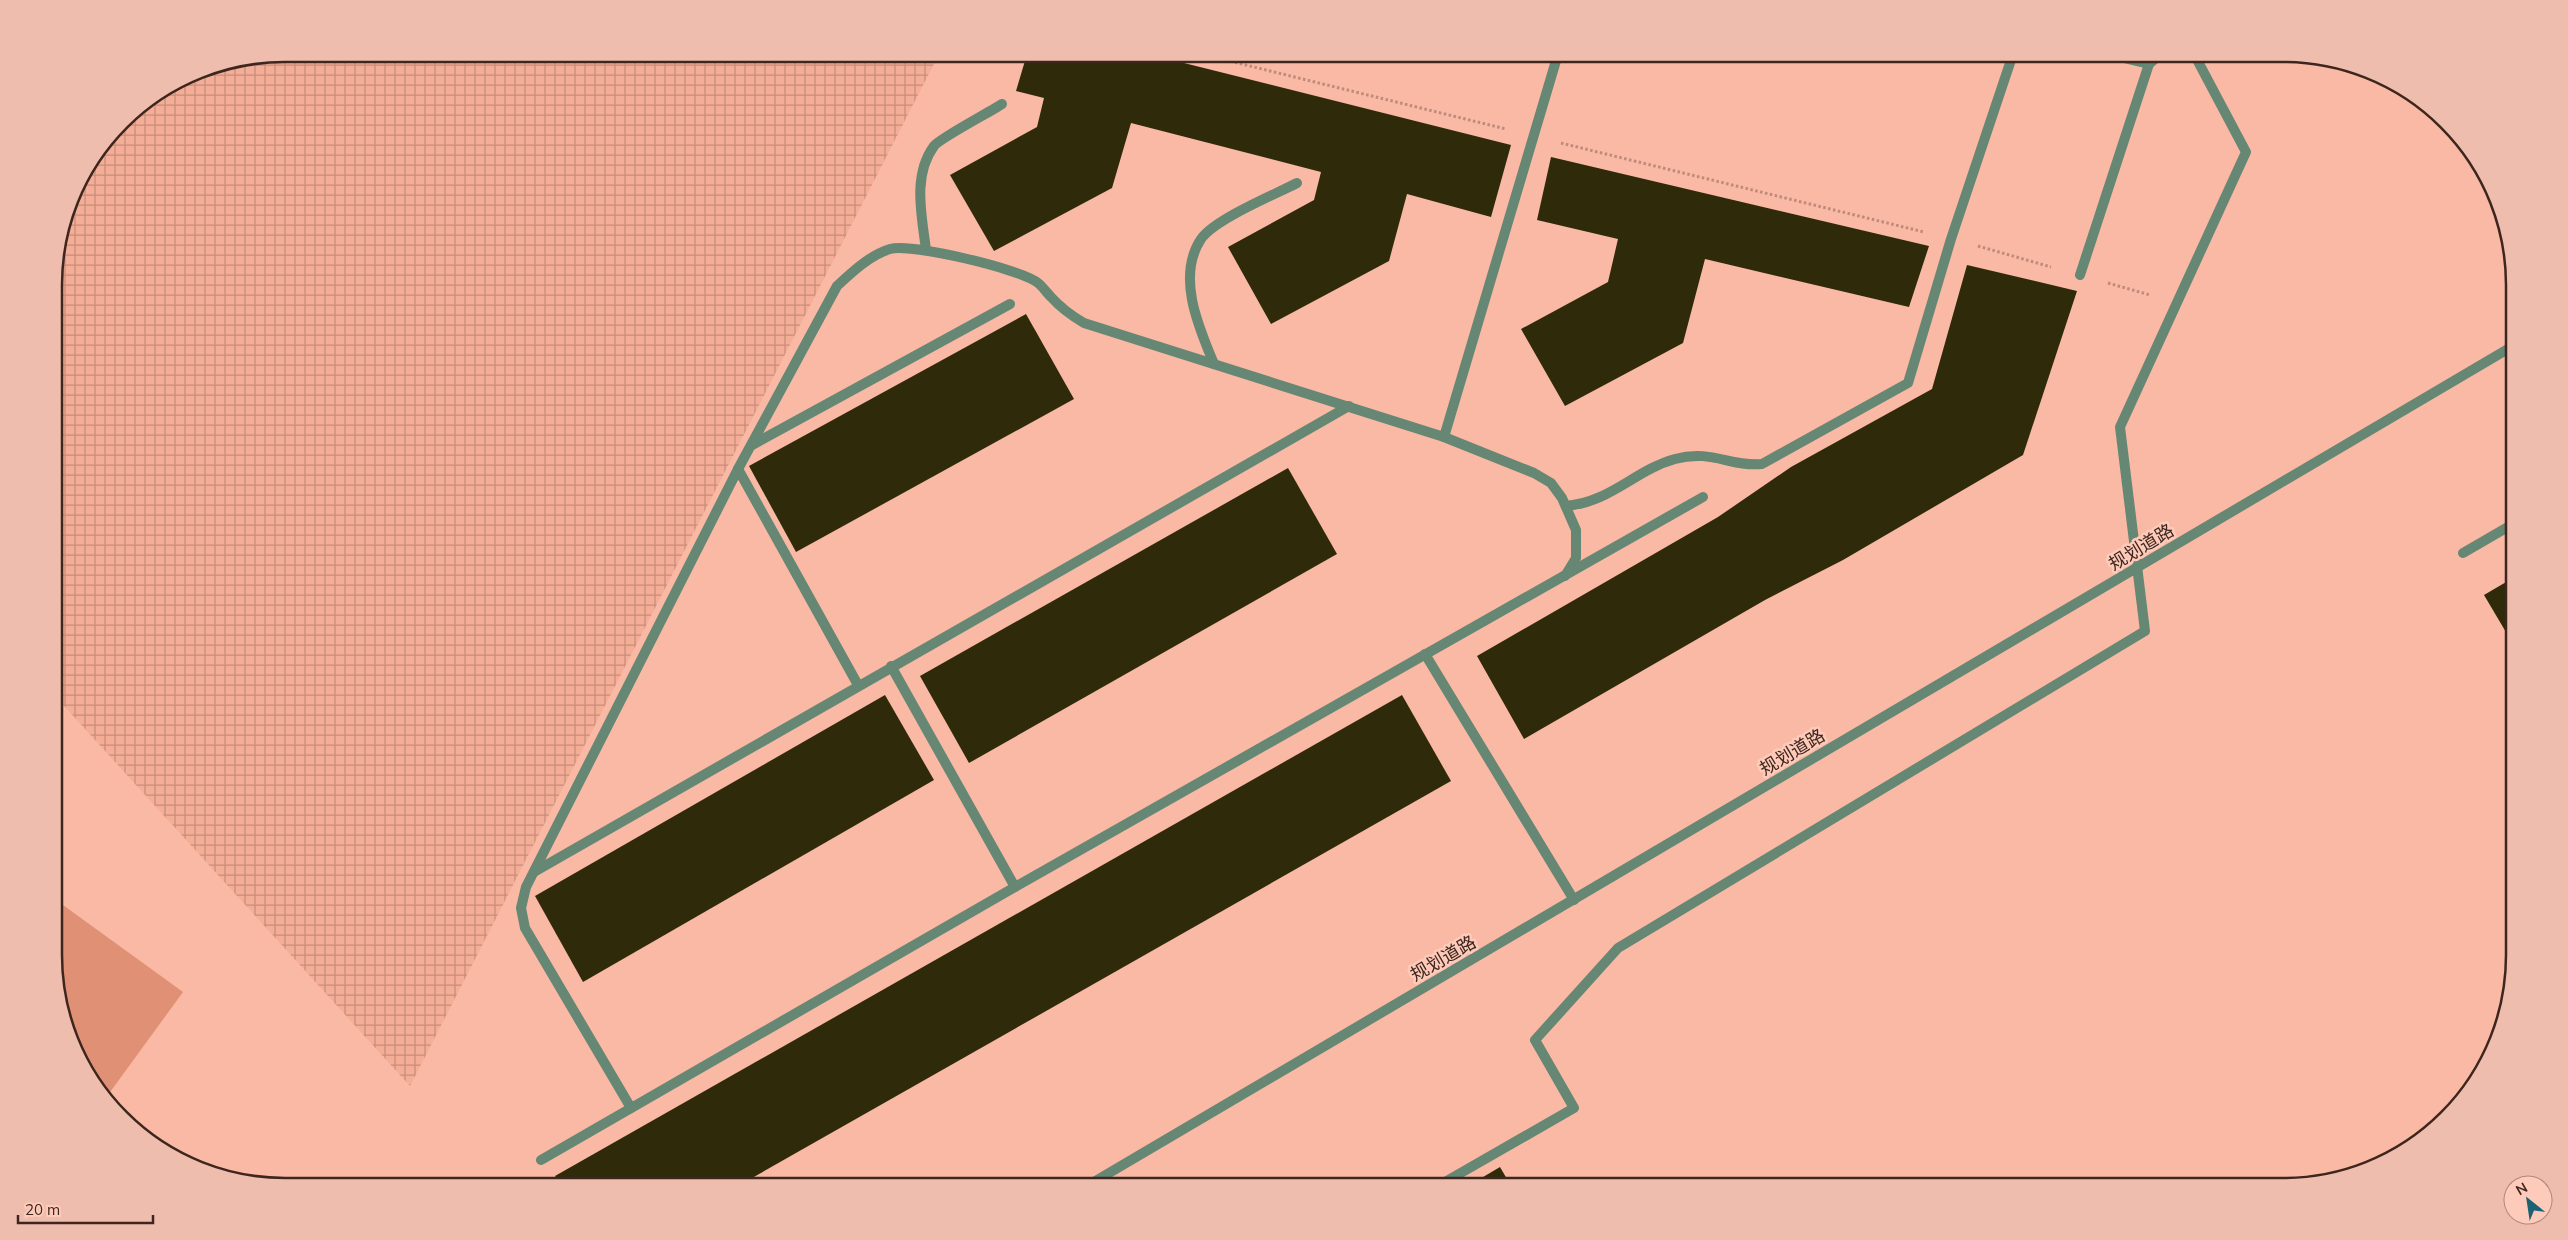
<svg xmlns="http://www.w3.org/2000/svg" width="2568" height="1240" font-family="Mulish,'Noto Sans SC',sans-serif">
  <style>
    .industrial { fill: url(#industrial-grid) }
    .pitch { fill: #e09075 }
    .building { fill: #2f2a0a }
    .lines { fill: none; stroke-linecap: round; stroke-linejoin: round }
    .path { stroke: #be8b7a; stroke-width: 3; stroke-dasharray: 2.5 2.5; stroke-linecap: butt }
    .street { stroke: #658773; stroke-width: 10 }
    .labels { text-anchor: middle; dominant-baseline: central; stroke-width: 5; stroke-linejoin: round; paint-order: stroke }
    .street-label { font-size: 18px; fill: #3e261e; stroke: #fecab9 }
    .rim { fill: none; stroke: #3e261e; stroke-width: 2.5 }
  </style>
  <defs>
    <pattern id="industrial-grid" width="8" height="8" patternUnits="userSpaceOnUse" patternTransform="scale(1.25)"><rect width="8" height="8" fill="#f4ad96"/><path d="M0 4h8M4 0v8" fill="none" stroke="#c78d7a"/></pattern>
  </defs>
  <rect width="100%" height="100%" fill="#f9b9a4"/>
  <!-- industrial -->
  <polygon class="industrial" points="286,54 939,54 410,1086 55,696 54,270 78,183 132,111 197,71"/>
  <!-- pitch -->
  <polygon class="pitch" points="56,900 183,992 105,1099 71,1043 56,985"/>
  <!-- building -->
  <g class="building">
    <polygon points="1027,54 1148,54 1511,145 1491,217 1407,194 1389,261 1271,324 1228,247 1314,200 1321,172 1131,123 1112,188 994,251 950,175 1037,127 1044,98 1016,91"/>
    <polygon points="1551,157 1929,246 1909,307 1705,259 1683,343 1565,406 1521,329 1608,282 1618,239 1537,220"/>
    <polygon points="1967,265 2077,291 2023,455 1843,560 1765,600 1524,739 1477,656 1718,517 1791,467 1932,389"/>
    <polygon points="1026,314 1074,399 796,552 749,466"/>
    <polygon points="1288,468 1337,554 969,763 920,676"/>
    <polygon points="2513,578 2513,644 2484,595"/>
    <polygon points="885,695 934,780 583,982 535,896"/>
    <polygon points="1402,695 1451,781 738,1186 561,1186 555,1176"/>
    <polygon points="1500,1167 1511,1186 1468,1186"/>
  </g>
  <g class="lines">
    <!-- path -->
    <g class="path">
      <polyline points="1201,54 1506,129"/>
      <polyline points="1561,143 1924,232"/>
      <polyline points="1978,246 2051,267"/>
      <polyline points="2108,283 2150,295"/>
    </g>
    <!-- street -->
    <g class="street">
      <polyline points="2107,54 2149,64 2161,54"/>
      <path d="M926 250C922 216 912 176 934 146 940 138 990 112 1002 104"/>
      <polyline points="2080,275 2149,64"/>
      <path d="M1214 364C1199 328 1176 277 1201 239 1215 219 1274 195 1297 183"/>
      <polyline points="1444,437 1558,54"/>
      <polyline points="752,445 1010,304"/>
      <polyline points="738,469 858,685"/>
      <path d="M1566 506C1611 502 1635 470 1675 459 1712 449 1729 467 1762 464L1908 383 1951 239 2013 54"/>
      <polyline points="2463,553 2513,524"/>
      <polyline points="1425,654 1574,900"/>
      <polyline points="891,666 1015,887"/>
      <polyline points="534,872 1349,406"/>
      <path d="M631 1108 525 928 521 908 526 887 738 469 837 286C852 272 870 255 890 249 911 243 1021 269 1038 283 1043 287 1047 293 1051 297 1061 308 1072 316 1084 323L1444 437 1534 473 1551 483 1562 498 1576 530V558L1565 576"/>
      <polyline points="541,1160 1015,887 1703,497"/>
      <polyline points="1087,1186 2513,346"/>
      <polyline points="1438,1186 1574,1108 1535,1040 1618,948 2145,631 2120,427 2246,152 2194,54"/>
    </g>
  </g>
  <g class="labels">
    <!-- street labels -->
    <g class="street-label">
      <text transform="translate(2141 547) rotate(-31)">规划道路</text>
      <text transform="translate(1792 752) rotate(-31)">规划道路</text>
      <text transform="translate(1443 958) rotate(-30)">规划道路</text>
    </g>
  </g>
  <!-- crop -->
  <path d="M0 0H2568V1240H0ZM285 62H2283A223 223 0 0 1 2506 285V955A223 223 0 0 1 2283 1178H285A223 223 0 0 1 62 955V285A223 223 0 0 1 285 62Z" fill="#efbdad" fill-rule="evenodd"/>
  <path class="rim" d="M285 62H2283A223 223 0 0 1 2506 285V955A223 223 0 0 1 2283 1178H285A223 223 0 0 1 62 955V285A223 223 0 0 1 285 62Z"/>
  <!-- north arrow -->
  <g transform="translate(2528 1200) rotate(330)"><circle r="24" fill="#fecab9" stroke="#b1887b"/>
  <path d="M0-4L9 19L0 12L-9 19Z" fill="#1d6274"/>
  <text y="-8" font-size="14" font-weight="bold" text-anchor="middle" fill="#3e261e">N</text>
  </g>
  <!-- scale -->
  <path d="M18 1215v8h135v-8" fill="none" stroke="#3e261e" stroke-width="2.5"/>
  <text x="25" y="1215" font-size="15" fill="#3e261e" stroke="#fecab9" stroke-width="4" paint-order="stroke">20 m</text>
</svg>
